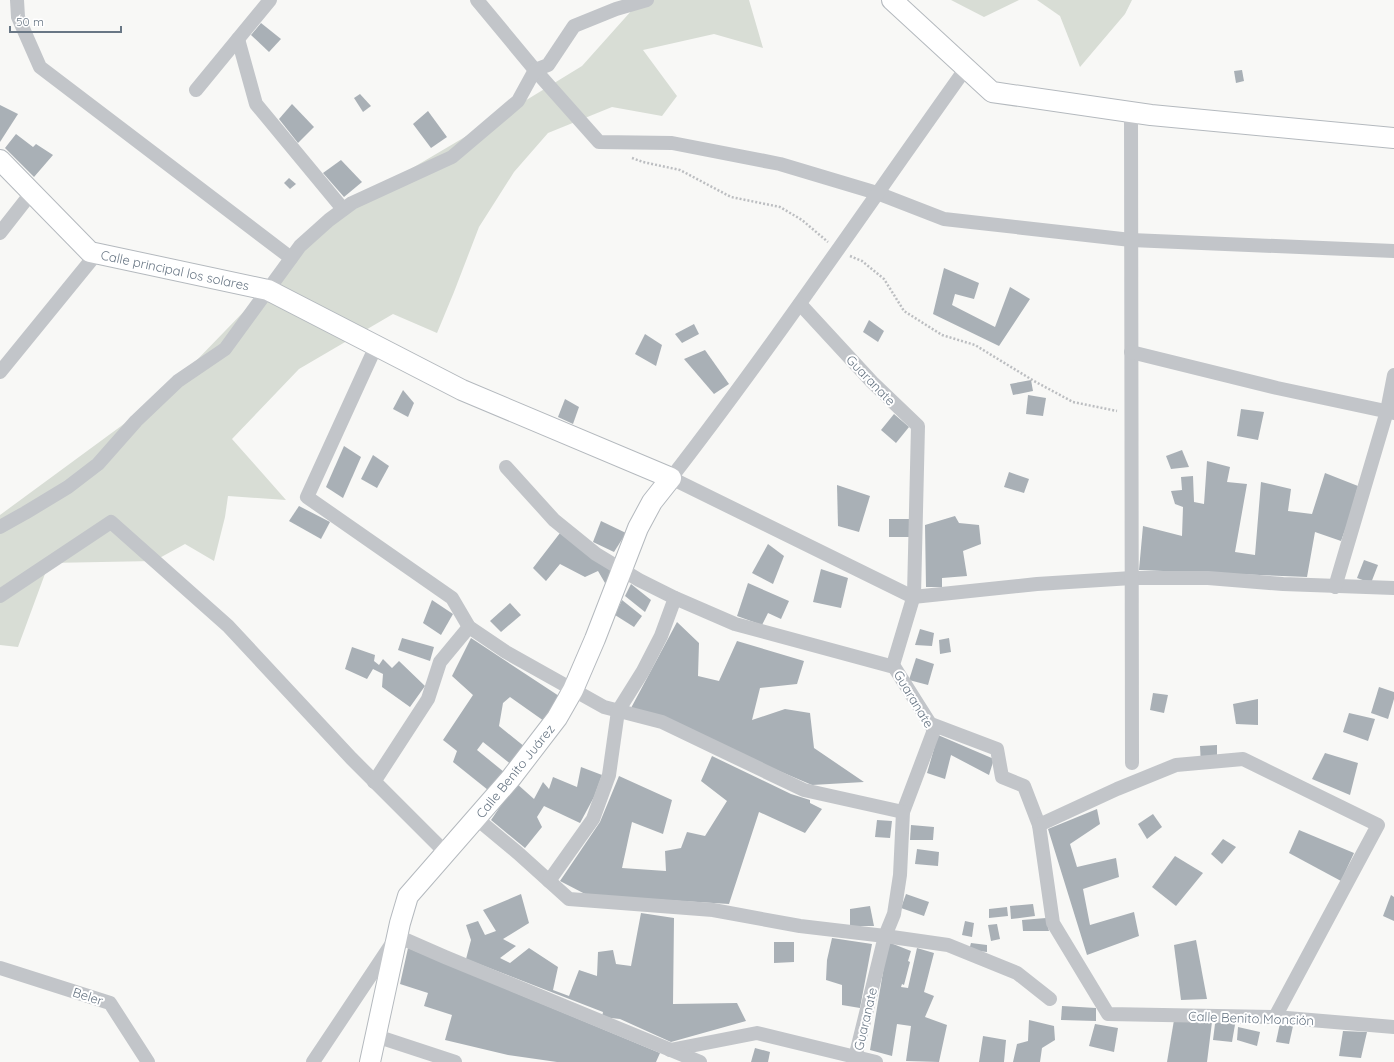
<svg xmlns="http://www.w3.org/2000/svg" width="1394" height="1062" font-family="Quicksand,sans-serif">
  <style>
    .green { fill: #d8ddd5 }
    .building { fill: #a9b0b6 }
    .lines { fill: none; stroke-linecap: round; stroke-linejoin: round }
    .secondary-casing { stroke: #b4b9be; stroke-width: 22 }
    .path { stroke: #bcbec1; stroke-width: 2.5; stroke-dasharray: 2 2; stroke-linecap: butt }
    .minor { stroke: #c2c5c9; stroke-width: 14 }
    .secondary { stroke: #fff; stroke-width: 20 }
    .labels { text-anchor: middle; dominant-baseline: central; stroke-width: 4; stroke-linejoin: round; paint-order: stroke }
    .street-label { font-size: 13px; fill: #697785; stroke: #fff }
  </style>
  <rect width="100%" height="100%" fill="#f8f8f6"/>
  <!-- green -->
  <g class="green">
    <polygon points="641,0 749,0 763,48 714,34 643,50 677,96 662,116 612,107 548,133 514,172 479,227 454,292 437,333 393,314 299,369 232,439 286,500 228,496 225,517 214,561 185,544 154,561 49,563 18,647 0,645 0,515 162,396 343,209 497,118 582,66"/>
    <polygon points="951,0 1019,0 984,17"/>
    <polygon points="1037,0 1132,0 1125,14 1080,67 1060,16"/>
  </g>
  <!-- building -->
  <g class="building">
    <polygon points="261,23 281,39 269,52 251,35"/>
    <polygon points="1242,70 1244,81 1236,83 1234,71"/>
    <polygon points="360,94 371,106 363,112 354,98"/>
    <polygon points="292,104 314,127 298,143 279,119"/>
    <polygon points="0,105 18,114 0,142"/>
    <polygon points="428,111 447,137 431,148 413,124"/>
    <polygon points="16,134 33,147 36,144 53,155 34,177 5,148"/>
    <polygon points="341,160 362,182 344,197 323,173"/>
    <polygon points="289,178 296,184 290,189 284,183"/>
    <polygon points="944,268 979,283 974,299 955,294 952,305 995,327 1010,287 1030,299 999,346 933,314"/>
    <polygon points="869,320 884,331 878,342 863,332"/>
    <polygon points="694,324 699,334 682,343 675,334"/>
    <polygon points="645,334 662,345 656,366 635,354"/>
    <polygon points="705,350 729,384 714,394 684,359"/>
    <polygon points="1031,380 1033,391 1013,395 1010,384"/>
    <polygon points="403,390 414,403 408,417 393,409"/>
    <polygon points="1028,395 1046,398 1043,416 1026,414"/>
    <polygon points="565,399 579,407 573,424 558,417"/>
    <polygon points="1241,409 1264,412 1258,440 1237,436"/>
    <polygon points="894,414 909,427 896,443 881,430"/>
    <polygon points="344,446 361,457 343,498 326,487"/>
    <polygon points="1182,450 1189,467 1171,469 1166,456"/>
    <polygon points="373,455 389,466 377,488 361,479"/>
    <polygon points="1207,461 1230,467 1227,482 1247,484 1235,552 1255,555 1261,482 1291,489 1288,511 1312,514 1325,473 1358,486 1349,519 1341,541 1315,532 1307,577 1139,570 1143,526 1182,536 1183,507 1175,504 1171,491 1182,490 1181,477 1193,476 1194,502 1204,504"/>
    <polygon points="1009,472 1029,479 1024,493 1004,487"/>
    <polygon points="837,485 870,496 859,532 838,526"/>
    <polygon points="299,506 330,522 321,539 289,521"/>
    <polygon points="955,516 959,523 979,525 981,544 963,551 967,576 942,578 942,587 926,587 925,525"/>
    <rect x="889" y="519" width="22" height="18"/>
    <polygon points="601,521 626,533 614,552 593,542"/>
    <polygon points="560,533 615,573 605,583 598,571 585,577 560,564 546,581 533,568"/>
    <polygon points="768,544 784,556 773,584 752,573"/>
    <polygon points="1364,560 1378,565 1371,583 1357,578"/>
    <polygon points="821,569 848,578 841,608 813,602"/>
    <polygon points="748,583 789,601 781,619 768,613 762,625 737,616"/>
    <polygon points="631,584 651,600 645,612 625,596"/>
    <polygon points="432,600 453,614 441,635 423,623"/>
    <polygon points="622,600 642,616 634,627 615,615"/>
    <polygon points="510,603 521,615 501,632 490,621"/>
    <polygon points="677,622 699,643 698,676 719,681 737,641 804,661 797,684 760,688 752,720 785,709 810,713 814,748 864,782 812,785 631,708"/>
    <polygon points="920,629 934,633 932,646 915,645"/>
    <polygon points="402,638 434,647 430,661 398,650"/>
    <polygon points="471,638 559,696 544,721 510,697 503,703 499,726 525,747 512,765 483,742 477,750 504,772 488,790 453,762 457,751 443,740 473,695 452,676"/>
    <polygon points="949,638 951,652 940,654 939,640"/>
    <polygon points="352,647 375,655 374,661 379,665 383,659 392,668 399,661 425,686 410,707 382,687 383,674 373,669 367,679 345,669"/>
    <polygon points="916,658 934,664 928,685 909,680"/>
    <polygon points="1379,687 1394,692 1394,699 1388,719 1371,713"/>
    <polygon points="1153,693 1168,695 1164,713 1150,710"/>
    <polygon points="1258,699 1258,725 1236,724 1233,704"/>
    <polygon points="1349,713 1375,719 1368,741 1343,732"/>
    <polygon points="938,735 994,759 989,775 951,755 945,779 927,773"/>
    <polygon points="1217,745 1217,766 1201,766 1200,746"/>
    <polygon points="1325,753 1358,763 1350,795 1312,779"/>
    <polygon points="712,756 791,794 810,800 810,803 822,809 805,833 759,812 729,904 587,895 560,881 600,822 619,776 672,800 663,834 632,822 622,868 666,871 665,851 681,848 687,832 705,836 727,801 701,781"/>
    <polygon points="581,767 602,775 594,797 580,823 544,806 537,817 542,827 525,848 491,820 516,783 534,799 543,782 549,789 553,777 577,787"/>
    <polygon points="1097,809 1100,824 1070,844 1077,867 1116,858 1119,877 1083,889 1090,925 1134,912 1139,936 1087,955 1048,829"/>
    <polygon points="1153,814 1162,827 1147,839 1138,824"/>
    <polygon points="877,820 892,821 890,838 875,837"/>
    <polygon points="911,825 934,827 933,840 910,840"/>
    <polygon points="1299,830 1354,853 1341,881 1289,853"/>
    <polygon points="1223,839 1236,847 1222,864 1211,854"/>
    <polygon points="917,849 939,852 938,866 915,864"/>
    <polygon points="1175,856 1203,873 1176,906 1152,887"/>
    <polygon points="521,894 529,923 503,939 516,946 500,958 510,963 529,948 558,967 553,990 569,996 579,970 597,976 598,952 613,950 616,964 631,966 641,913 674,918 673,1004 737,1003 746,1021 671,1042 620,1019 602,1017 603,1012 466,959 471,940 466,925 478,921 485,935 496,931 483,910"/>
    <polygon points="906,894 929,902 924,916 901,908"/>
    <polygon points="1391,895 1394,897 1394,921 1383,916"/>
    <polygon points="1033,904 1035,916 1011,919 1010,906"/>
    <polygon points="870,906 874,926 850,926 850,909"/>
    <polygon points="1007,907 1008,916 989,918 989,909"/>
    <polygon points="1046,918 1049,931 1023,931 1022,920"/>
    <polygon points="965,921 974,923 972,937 962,935"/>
    <polygon points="997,924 1000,939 991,941 988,925"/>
    <polygon points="832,938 872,944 860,1008 842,1005 842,985 826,980 827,960"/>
    <polygon points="1196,940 1207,999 1181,1000 1174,945"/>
    <polygon points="774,942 794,942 794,962 774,963"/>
    <polygon points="888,942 911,951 908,961 910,962 904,985 902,984 901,987 908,988 917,948 934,953 924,992 934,996 925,1017 947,1025 939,1062 906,1061 911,1026 897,1024 892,1056 870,1050"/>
    <polygon points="971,943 987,945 987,952 969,950"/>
    <polygon points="408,948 660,1053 656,1062 557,1062 508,1055 445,1040 452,1015 424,1006 428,993 400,984"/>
    <polygon points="1062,1006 1096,1008 1096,1021 1061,1020"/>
    <polygon points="1216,1016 1236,1019 1232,1042 1213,1040"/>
    <polygon points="1029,1020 1054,1026 1055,1040 1042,1048 1040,1062 1013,1062 1017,1044 1028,1041"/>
    <polygon points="1174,1020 1212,1022 1207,1062 1167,1062"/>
    <polygon points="1280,1023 1293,1026 1289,1044 1276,1042"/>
    <polygon points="1095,1024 1118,1028 1114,1052 1089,1046"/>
    <polygon points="1238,1027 1260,1032 1257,1046 1237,1040"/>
    <polygon points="1343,1031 1367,1032 1361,1058 1339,1056"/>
    <polygon points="983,1036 1006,1040 1004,1062 979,1062"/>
    <polygon points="755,1048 770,1052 768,1062 751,1062"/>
  </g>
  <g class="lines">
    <defs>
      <g id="secondary">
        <polyline points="892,0 992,92 1151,115 1394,138"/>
        <polyline points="0,160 90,252 268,290 462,390 671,478 652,502 638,528 595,639 573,690 557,718 511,778 408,896 400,923 370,1062"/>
      </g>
    </defs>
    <!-- secondary casing -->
    <use href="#secondary" class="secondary-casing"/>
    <!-- path -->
    <g class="path">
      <polyline points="632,158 643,162 680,170 731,197 780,207 802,220 828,242"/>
      <polyline points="850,256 862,261 884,279 904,311 942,335 975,345 1034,381 1073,402 1117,411"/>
    </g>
    <!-- minor -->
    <g class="minor">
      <polyline points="17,0 18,17 40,67 291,258"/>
      <polyline points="477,0 535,70 599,142 672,143 780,164 877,193 944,219 1131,240 1394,251"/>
      <polyline points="238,39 256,104 343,209"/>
      <path d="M966 68C868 205 774 345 671 478L913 597 1037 584 1132 578H1208L1283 584 1394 588"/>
      <polyline points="196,90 270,0"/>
      <polyline points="1131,112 1132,763"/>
      <polyline points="0,233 32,192"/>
      <polyline points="800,304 872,382 918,426 914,595 893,665 934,730 903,812 900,875 894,914 885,936 854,1062"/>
      <polyline points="376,346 307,497 452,598 469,627 506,652 604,707 662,722 804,790 903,812"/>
      <polyline points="1131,352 1277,388 1394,413"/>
      <polyline points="0,372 97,253"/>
      <polyline points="506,467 554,520 596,554 639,580 675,598 735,624 894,667"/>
      <polyline points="0,527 25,513 68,487 98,464 136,421 178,381 225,349 300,246 329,220 352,203 452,157 518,101 535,70 548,65 574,26 616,9 647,0"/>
      <polyline points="1335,587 1387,411 1394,375"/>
      <polyline points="0,596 111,522 228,626 351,758 446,853"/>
      <polyline points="931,724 997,749 1002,777 1024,786 1039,825 1053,923 1108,1014 1275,1017 1394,1027"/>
      <polyline points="374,782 428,699 440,662 469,627"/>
      <polyline points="476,818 518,853 569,899 713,910 800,926 885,936 948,945 1017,973 1050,999"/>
      <polyline points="1039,825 1117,789 1176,765 1243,759 1378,825 1275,1017"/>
      <polyline points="549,881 593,819 609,775 618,711 643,671 661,636 675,598"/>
      <polyline points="0,968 110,1003 148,1062"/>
      <polyline points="376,1036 455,1062"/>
      <polyline points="670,1050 757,1033 876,1062"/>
      <polyline points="313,1062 397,936 445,957 700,1062"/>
    </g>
    <!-- secondary -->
    <use href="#secondary" class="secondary"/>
  </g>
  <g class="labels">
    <!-- street labels -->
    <g class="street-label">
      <text transform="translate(175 270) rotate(12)">Calle principal los solares</text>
      <text transform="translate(871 380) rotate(46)">Guaranate</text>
      <text transform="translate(914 699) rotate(59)">Guaranate</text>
      <text transform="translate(515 771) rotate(-51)">Calle Benito Juárez</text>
      <text transform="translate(88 996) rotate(18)">Beler</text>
      <text transform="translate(1251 1018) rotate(2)">Calle Benito Monción</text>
      <text transform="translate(865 1019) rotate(-77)">Guaranate</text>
    </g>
  </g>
  <!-- scale -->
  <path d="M10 26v6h111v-6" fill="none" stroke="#697785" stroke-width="2"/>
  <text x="16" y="26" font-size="12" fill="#697785" stroke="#ffffff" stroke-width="3" paint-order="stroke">50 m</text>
</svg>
